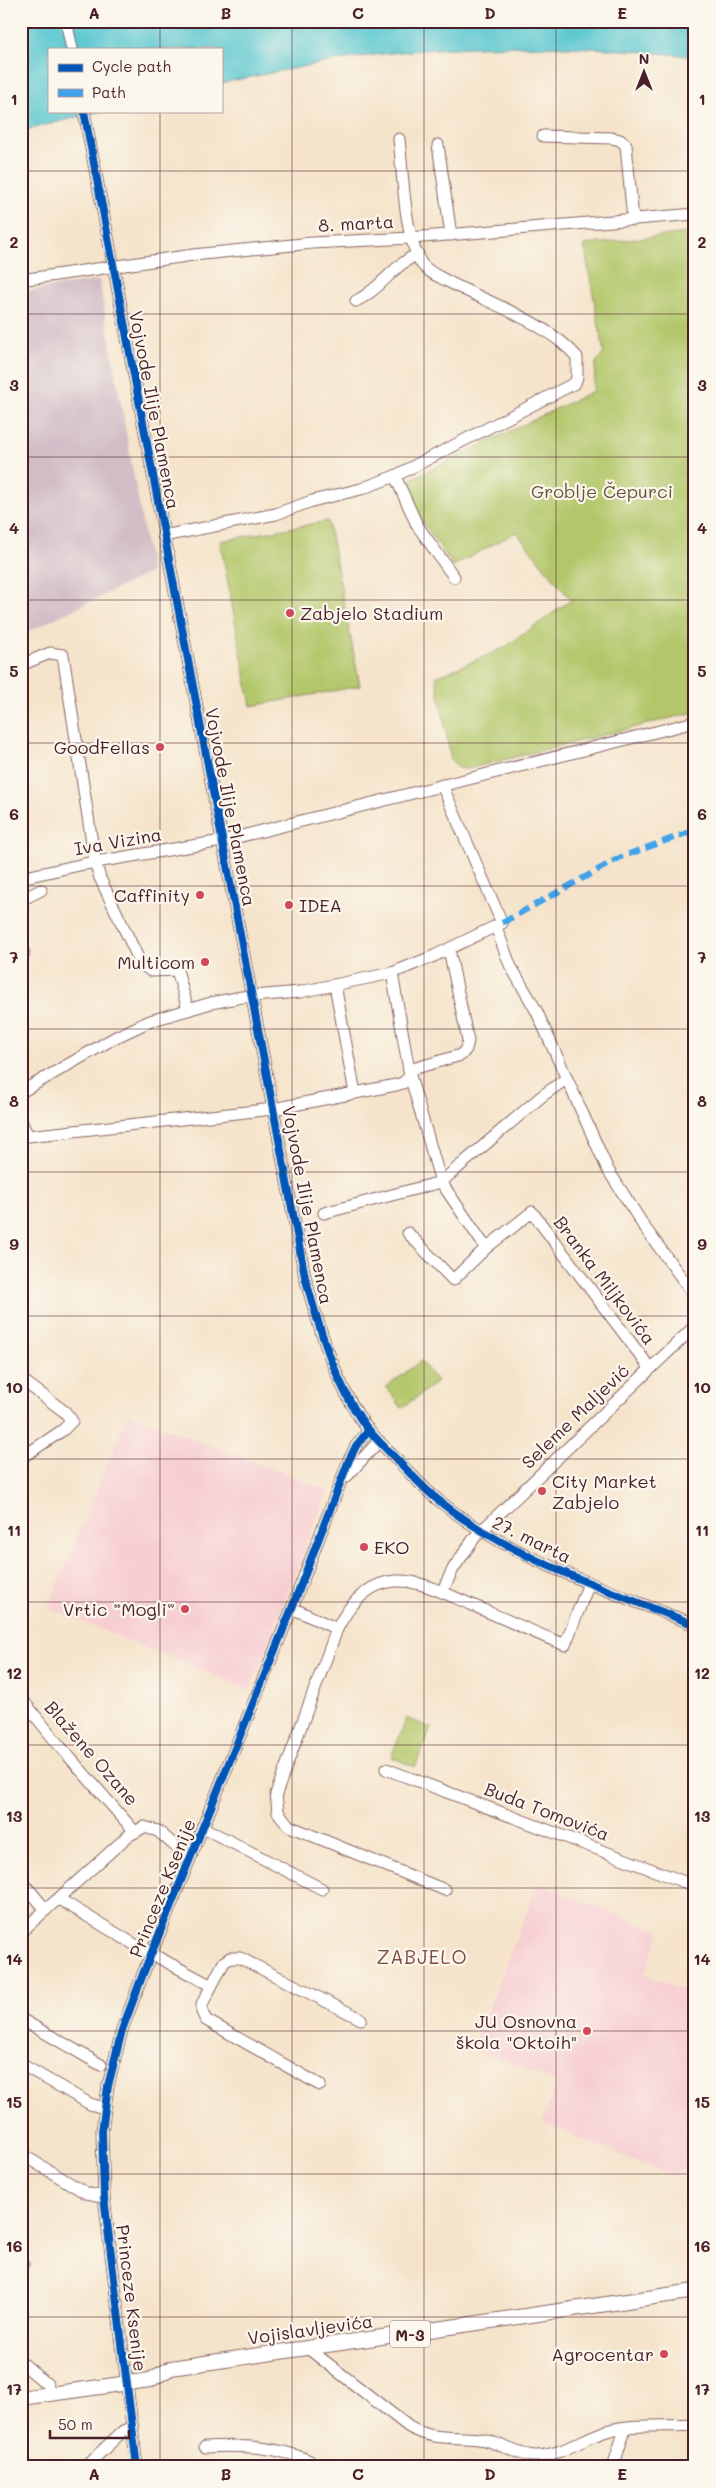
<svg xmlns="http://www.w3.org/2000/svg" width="716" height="2488" font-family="Mali,sans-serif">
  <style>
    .built { fill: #f7cfd3 }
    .industrial { fill: #d2bdc7 }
    .green { fill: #b3c76b; stroke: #7e734b }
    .water { fill: #5bc8d0; stroke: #52747e }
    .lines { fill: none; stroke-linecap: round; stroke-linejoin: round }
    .minor-casing { stroke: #866463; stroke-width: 13 }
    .major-casing { stroke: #866463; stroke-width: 16 }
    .minor { stroke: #fff; stroke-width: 11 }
    .major { stroke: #fff; stroke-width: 14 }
    .quiet { stroke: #40a2eb; stroke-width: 6; stroke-dasharray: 12 6; stroke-linecap: butt }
    .cycleway-casing { stroke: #fbf7ec; stroke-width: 11 }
    .cycleway { stroke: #0057b8; stroke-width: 8 }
    .grid { fill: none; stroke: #4a1f2b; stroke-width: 1; stroke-opacity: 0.55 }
    .poi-dot { fill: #d1495b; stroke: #fbf7ec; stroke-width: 2 }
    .labels { text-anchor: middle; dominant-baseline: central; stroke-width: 4.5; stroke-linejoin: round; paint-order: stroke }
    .shield { fill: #fbf7ec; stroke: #7f6065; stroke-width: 1 }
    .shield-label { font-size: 16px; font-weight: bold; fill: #4a1f2b }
    .street-label { font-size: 18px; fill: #4a1f2b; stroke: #fbf7ec }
    .park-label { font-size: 18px; fill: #6a513e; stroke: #fbf7ec }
    .poi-label { font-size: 18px; fill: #4a1f2b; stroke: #fbf7ec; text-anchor: end }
    .neighbourhood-label { font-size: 19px; letter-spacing: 1px; fill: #7f4a46; stroke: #fbf7ec }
    .neatline { fill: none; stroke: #4a1f2b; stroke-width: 2 }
    .grid-label { font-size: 16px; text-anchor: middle; font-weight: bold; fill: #4a1f2b }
  </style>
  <rect width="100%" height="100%" fill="#fbf7ec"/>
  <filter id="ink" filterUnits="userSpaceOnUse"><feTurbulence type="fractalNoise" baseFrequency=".02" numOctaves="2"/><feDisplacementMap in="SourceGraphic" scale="10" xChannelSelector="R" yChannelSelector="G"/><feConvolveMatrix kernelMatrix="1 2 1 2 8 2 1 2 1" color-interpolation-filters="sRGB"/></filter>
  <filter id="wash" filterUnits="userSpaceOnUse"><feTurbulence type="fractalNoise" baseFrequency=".0096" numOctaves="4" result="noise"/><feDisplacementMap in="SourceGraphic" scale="20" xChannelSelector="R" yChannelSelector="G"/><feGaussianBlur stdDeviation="1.12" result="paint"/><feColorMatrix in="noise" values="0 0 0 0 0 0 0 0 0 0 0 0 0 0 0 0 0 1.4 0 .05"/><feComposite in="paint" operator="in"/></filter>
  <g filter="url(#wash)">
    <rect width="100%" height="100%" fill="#f5e4cb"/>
    <!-- built -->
    <g class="built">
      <polygon points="128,1414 328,1490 250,1690 48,1608"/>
      <polygon points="538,1883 661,1932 644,1974 687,1991 688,2011 695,2014 695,2160 672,2176 542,2123 557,2082 473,2049"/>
    </g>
    <!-- industrial -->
    <polygon class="industrial" points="99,280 151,572 21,635 21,292"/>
    <!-- green -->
    <g class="green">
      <polygon points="695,232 695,712 467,769 458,768 451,760 436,677 504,648 571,600 516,532 453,566 416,512 403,483 593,391 596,362 604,353 584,245"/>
      <polygon points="328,521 360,686 251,706 220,541"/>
      <polygon points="421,1361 437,1382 402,1408 386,1387"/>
      <polygon points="407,1718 431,1728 415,1767 391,1757"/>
    </g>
    <!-- water -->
    <path class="water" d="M50 21H695V57C590 44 479 42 374 55 322 62 272 73 221 83V49H49V111H102L21 131V27Z"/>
  </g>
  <g filter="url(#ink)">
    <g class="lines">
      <defs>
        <g id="minor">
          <polyline points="66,21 72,49"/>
          <path d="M84 111 305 1277C319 1327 334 1381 364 1424 374 1438 388 1450 400 1463 412 1475 424 1489 438 1500 513 1560 607 1589 695 1625"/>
          <polyline points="543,136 612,138 620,140 626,145 633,220"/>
          <polyline points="438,145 451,235"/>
          <polyline points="21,280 193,255 312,243 411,238 695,214"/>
          <path d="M356 301C381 289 393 265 418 254"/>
          <polyline points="395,476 417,525 454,577"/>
          <path d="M163 536 276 514 312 501 361 489 395 476 575 383 577 377V357C548 323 489 303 449 282 440 277 427 272 421 263 404 234 403 174 399 139"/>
          <polyline points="21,665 50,653 63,655 95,862 100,878 141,964 151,971 177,970 188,1010"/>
          <polyline points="21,878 84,864 222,841 695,722"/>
          <polyline points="21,900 41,890"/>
          <polyline points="496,927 510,965 536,1010 608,1170 645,1228 695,1296"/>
          <polyline points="21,946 24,953"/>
          <polyline points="392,973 410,1076 441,1182 486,1248"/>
          <polyline points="335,985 355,1093"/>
          <polyline points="409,1070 461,1055 466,1049 468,1041 449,949"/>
          <polyline points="21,1092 116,1037 150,1021 211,1003 242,997 300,992 392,973 434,956 502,923 442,785"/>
          <polyline points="21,1121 28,1136 273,1109 396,1085 403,1083 410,1076"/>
          <polyline points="324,1213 441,1182 542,1096 566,1079"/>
          <polyline points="408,1233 453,1280 486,1248 532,1212 650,1368"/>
          <polyline points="21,1379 65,1412 72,1421 63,1430 21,1458"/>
          <polyline points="346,1477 379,1441"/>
          <polyline points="442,1592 453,1569 475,1537 695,1326"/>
          <polyline points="292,1608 337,1629"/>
          <polyline points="21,1698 58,1744 135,1832"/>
          <polyline points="386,1769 695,1886"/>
          <polyline points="202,1827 322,1889"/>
          <polyline points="21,1880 46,1910"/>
          <path d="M445 1890 289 1826 278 1812 276 1794 337 1629C349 1605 367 1582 397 1581 421 1580 448 1595 470 1604 502 1618 533 1632 565 1645L589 1583"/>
          <polyline points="59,1899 137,1946 210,1985"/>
          <polyline points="21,1932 128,1836 144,1827 158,1831 189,1858"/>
          <polyline points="21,2019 101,2065"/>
          <polyline points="21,2064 90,2104 104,2108"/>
          <polyline points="320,2085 206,2020 202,2012 202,2004 224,1962 230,1958 240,1958 361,2019"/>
          <polyline points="21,2154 86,2193 104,2197"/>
          <polyline points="21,2266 23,2264"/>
          <path d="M309 2349 409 2427C435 2441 451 2436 478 2439 499 2441 516 2456 536 2456 564 2455 582 2438 607 2431 634 2423 667 2427 695 2425"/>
          <polyline points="21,2362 47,2384 51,2394"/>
          <path d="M205 2447C243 2445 287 2446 321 2467"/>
          <polyline points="85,2467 123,2431 133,2427"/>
          <polyline points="137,2467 104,2197 102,2131 108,2086 122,2030 143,1974 292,1608 349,1460 356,1446 369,1430"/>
          <polyline points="613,2467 625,2429"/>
        </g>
        <polyline id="major" points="21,2398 150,2380 171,2368 695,2291"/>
      </defs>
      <!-- minor casing -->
      <use href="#minor" class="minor-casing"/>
      <!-- major casing -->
      <use href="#major" class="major-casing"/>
      <!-- minor -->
      <use href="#minor" class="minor"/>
      <!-- major -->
      <use href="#major" class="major"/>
      <!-- quiet -->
      <polyline class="quiet" points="502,923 621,857 695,830"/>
      <defs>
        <g id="cycleway">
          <path d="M84 111 305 1277C319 1327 334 1381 364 1424 374 1438 388 1450 400 1463 412 1475 424 1489 438 1500 513 1560 607 1589 695 1625"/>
          <polyline points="137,2467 104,2197 102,2131 108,2086 122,2030 143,1974 292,1608 349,1460 356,1446 369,1430"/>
        </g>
      </defs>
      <!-- cycleway casing -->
      <use href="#cycleway" class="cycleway-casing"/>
      <!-- cycleway -->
      <use href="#cycleway" class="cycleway"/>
    </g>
  </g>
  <!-- grid -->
  <path class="grid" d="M160 21V49M292 21V2467M424 21V2467M556 21V2467M160 111V2467M21 171H695M21 314H695M21 457H695M21 600H695M21 743H695M21 886H695M21 1029H695M21 1172H695M21 1316H695M21 1459H695M21 1602H695M21 1745H695M21 1888H695M21 2031H695M21 2174H695M21 2317H695"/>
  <!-- markers -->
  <g class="poi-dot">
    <circle cx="290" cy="613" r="5"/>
    <circle cx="160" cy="747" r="5"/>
    <circle cx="200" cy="895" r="5"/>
    <circle cx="289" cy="905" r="5"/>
    <circle cx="205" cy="962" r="5"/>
    <circle cx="542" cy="1491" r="5"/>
    <circle cx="364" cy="1547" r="5"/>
    <circle cx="185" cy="1609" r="5"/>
    <circle cx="587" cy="2031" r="5"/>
    <circle cx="664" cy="2354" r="5"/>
  </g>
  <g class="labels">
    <!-- shield labels -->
    <rect class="shield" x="390" y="2320.5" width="40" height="27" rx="4"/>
    <g class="shield-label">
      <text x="410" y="2334">M-3</text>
    </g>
    <!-- street labels -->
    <g class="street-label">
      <text transform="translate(356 223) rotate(-3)">8. marta</text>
      <text transform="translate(155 410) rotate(79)">Vojvode Ilije Plamenca</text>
      <text transform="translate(231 807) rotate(79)">Vojvode Ilije Plamenca</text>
      <text transform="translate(118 841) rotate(-10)">Iva Vizina</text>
      <text transform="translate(308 1205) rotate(79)">Vojvode Ilije Plamenca</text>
      <text transform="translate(605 1280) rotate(53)">Branka Miljkovića</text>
      <text transform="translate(575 1416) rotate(-44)">Seleme Maljević</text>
      <text transform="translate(532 1539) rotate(26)">27. marta</text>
      <text transform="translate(92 1753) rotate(49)">Blažene Ozane</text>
      <text transform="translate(547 1811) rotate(21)">Buda Tomovića</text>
      <text transform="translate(162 1888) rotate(-68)">Princeze Ksenije</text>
      <text transform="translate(132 2298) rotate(83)">Princeze Ksenije</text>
      <text transform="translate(310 2329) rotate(-8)">Vojislavljevića</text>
    </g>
    <!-- park labels -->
    <g class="park-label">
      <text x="602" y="491">Groblje Čepurci</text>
    </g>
    <!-- poi labels -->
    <g class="poi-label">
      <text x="300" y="613" text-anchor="start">Zabjelo Stadium</text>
      <text x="150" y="747">GoodFellas</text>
      <text x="190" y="895">Caffinity</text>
      <text x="299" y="905" text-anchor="start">IDEA</text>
      <text x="195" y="962">Multicom</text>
      <text x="552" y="1481" text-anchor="start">City Market<tspan x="552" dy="21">Zabjelo</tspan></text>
      <text x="374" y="1547" text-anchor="start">EKO</text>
      <text x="175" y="1609">Vrtic “Mogli”</text>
      <text x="577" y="2021">JU Osnovna<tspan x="577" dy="21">škola "Oktoih"</tspan></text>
      <text x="654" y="2354">Agrocentar</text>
    </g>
    <!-- neighbourhood labels -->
    <g class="neighbourhood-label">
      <text x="422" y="1956">ZABJELO</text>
    </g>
  </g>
  <!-- margin -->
  <rect width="716" height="2488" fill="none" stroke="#fbf7ec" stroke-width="55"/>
  <!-- legend -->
  <rect x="48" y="48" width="175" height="65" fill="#fbf7ec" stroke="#b4a19f"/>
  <rect x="58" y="64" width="25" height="8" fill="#0057b8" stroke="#b4a19f"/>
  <text x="92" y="72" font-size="15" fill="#4a1f2b">Cycle path</text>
  <rect x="58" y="89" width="25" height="8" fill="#40a2eb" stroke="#b4a19f"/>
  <text x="92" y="98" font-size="15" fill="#4a1f2b">Path</text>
  <!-- north arrow -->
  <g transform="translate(644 72)" stroke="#fbf7ec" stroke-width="4" paint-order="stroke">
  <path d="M0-4L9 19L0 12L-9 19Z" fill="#4a1f2b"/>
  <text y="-8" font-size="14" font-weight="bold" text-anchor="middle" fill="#4a1f2b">N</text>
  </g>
  <!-- scale -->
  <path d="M50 2430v8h79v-8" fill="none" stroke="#4a1f2b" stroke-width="2.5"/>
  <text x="58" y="2430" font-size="15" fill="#4a1f2b" stroke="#fbf7ec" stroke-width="4" paint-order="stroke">50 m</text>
  <rect x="28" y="28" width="660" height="2432" class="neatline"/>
  <g class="grid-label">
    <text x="94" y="19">A</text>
    <text x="226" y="19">B</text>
    <text x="358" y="19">C</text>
    <text x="490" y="19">D</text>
    <text x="622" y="19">E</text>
    <text x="14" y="105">1</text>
    <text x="702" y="105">1</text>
    <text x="14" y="248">2</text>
    <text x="702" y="248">2</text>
    <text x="14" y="391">3</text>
    <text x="702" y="391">3</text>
    <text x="14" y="534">4</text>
    <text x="702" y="534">4</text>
    <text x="14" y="677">5</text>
    <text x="702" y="677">5</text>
    <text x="14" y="820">6</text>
    <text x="702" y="820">6</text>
    <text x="14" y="963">7</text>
    <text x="702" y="963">7</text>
    <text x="14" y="1107">8</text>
    <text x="702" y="1107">8</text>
    <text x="14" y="1250">9</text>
    <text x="702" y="1250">9</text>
    <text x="14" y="1393">10</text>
    <text x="702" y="1393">10</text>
    <text x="14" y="1536">11</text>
    <text x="702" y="1536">11</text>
    <text x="14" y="1679">12</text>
    <text x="702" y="1679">12</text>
    <text x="14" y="1822">13</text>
    <text x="702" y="1822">13</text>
    <text x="14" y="1965">14</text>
    <text x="702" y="1965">14</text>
    <text x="14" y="2108">15</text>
    <text x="702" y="2108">15</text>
    <text x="14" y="2252">16</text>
    <text x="702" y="2252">16</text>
    <text x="14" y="2395">17</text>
    <text x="702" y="2395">17</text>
    <text x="94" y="2480">A</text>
    <text x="226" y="2480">B</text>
    <text x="358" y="2480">C</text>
    <text x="490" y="2480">D</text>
    <text x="622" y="2480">E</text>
  </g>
</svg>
